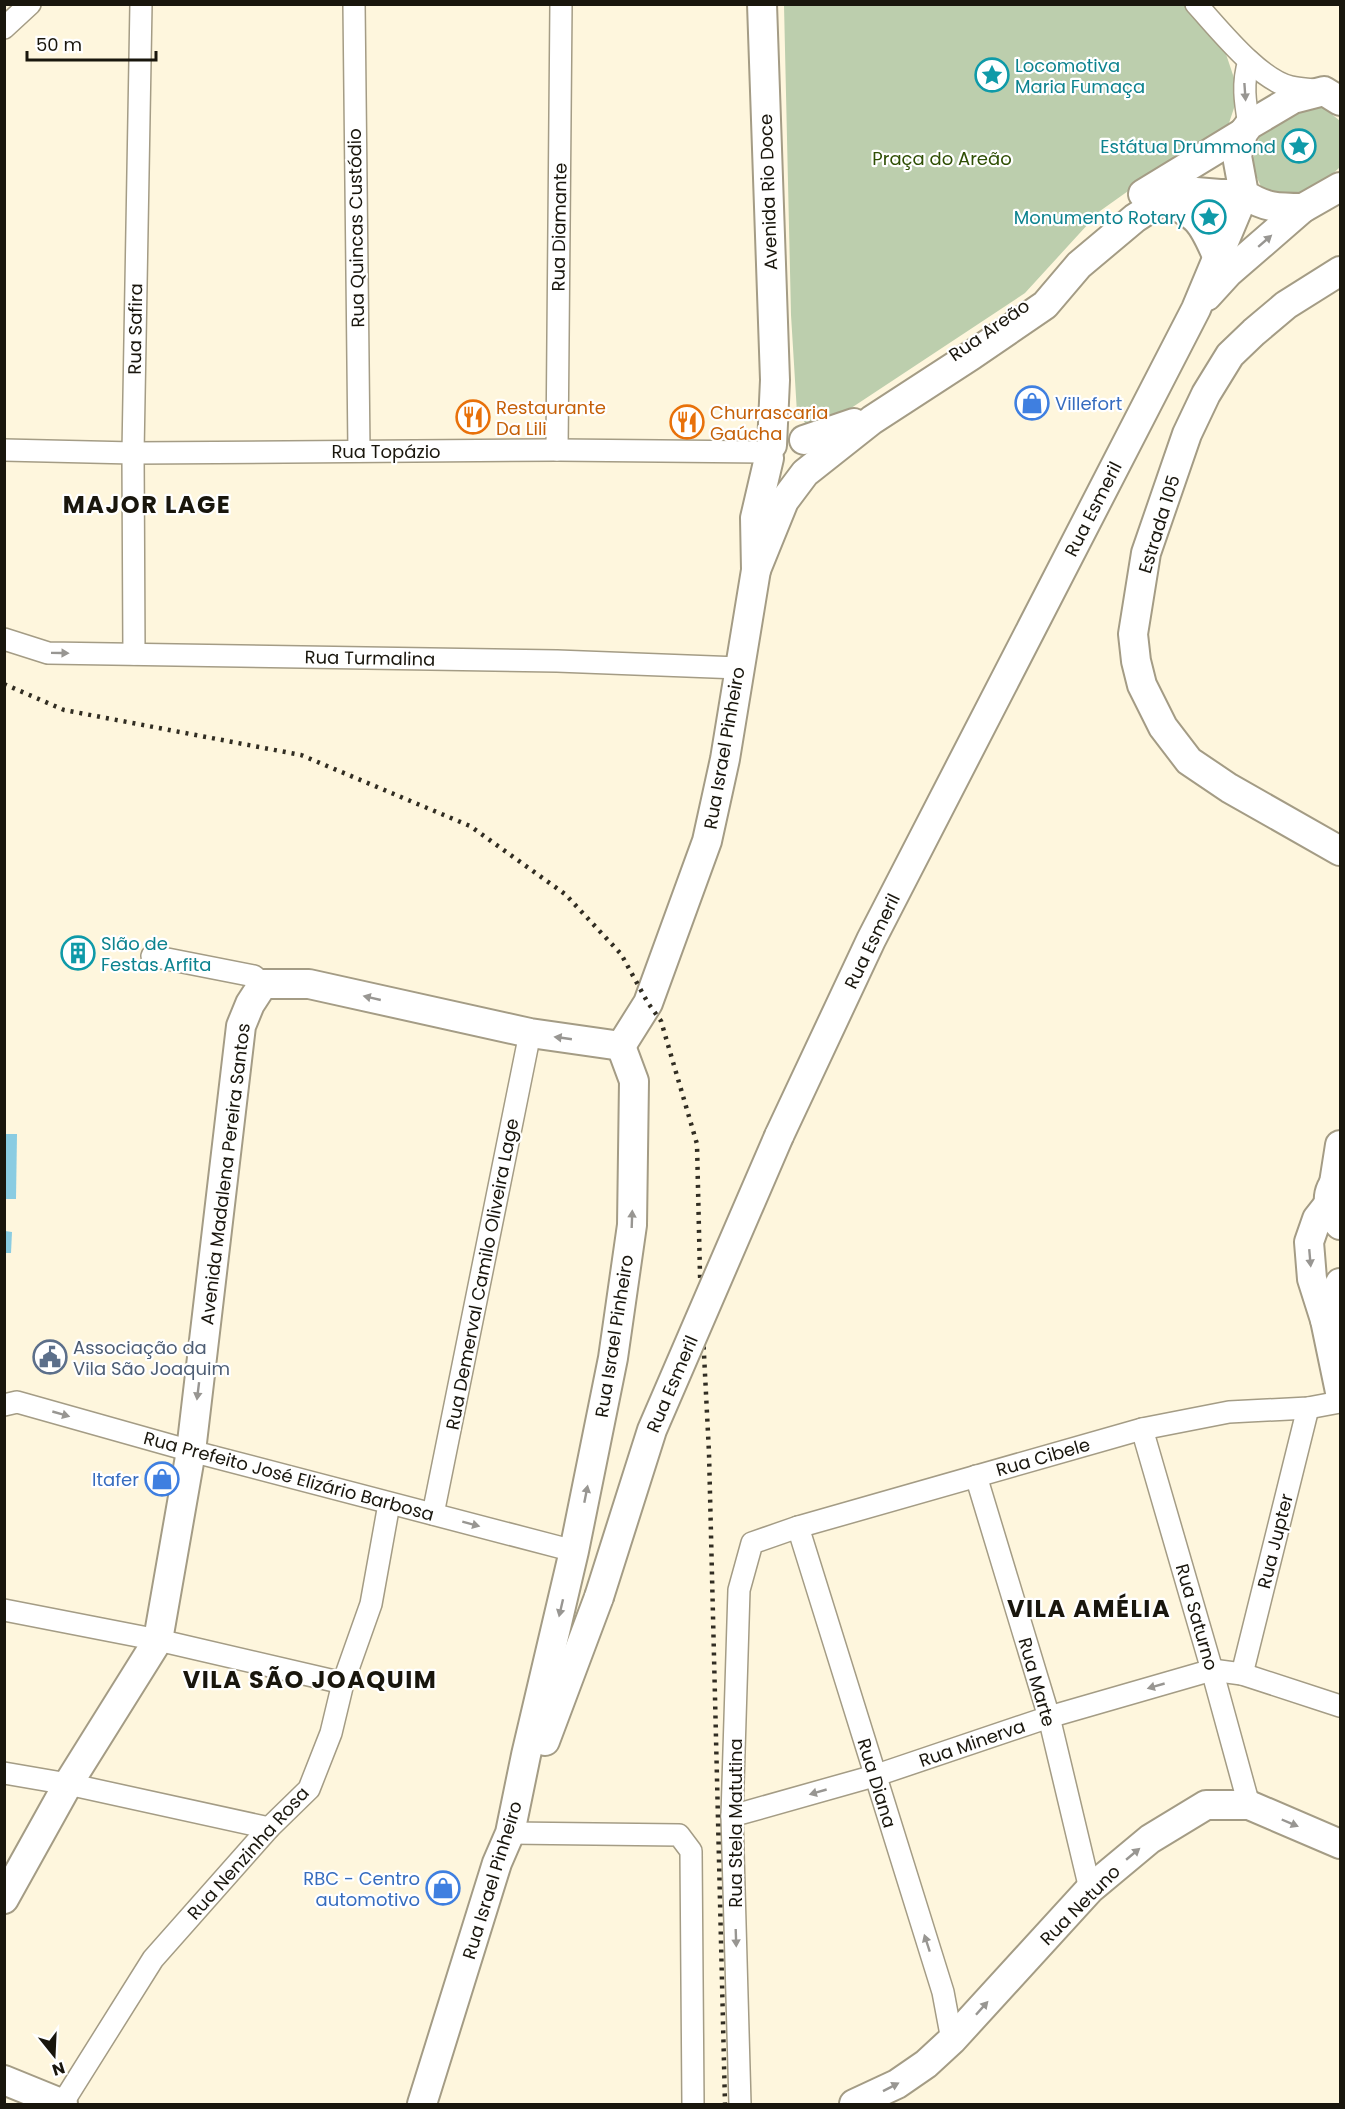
<svg xmlns="http://www.w3.org/2000/svg" width="1345" height="2109" font-family="Poppins,sans-serif">
  <style>
    .green { fill: #bccead }
    .water { fill: #8acce2 }
    .lines { fill: none; stroke-linecap: round; stroke-linejoin: round }
    .street-casing { stroke: #a49c85; stroke-width: 24 }
    .secondary-casing { stroke: #a49c85; stroke-width: 32 }
    .street { stroke: #fff; stroke-width: 21 }
    .secondary { stroke: #fff; stroke-width: 28 }
    .rail { stroke: #312d22; stroke-width: 4.5; stroke-dasharray: 3 6; stroke-linecap: butt }
    .secondary-bridge-casing { stroke: #a49c85; stroke-width: 32; stroke-linecap: butt }
    .secondary-bridge { stroke: #fff; stroke-width: 28 }
    .oneway { fill: #989692 }
    .labels { text-anchor: middle; dominant-baseline: central; stroke-width: 4.5; stroke-linejoin: round; paint-order: stroke }
    .culture-label { font-size: 18px; fill: #0d838f; stroke: #fff; text-anchor: start }
    .park-label { font-size: 18px; fill: #2f4f05; stroke: #fff }
    .street-label { font-size: 18px; fill: #19160d; stroke: #fff }
    .shop-label { font-size: 18px; fill: #366cbe; stroke: #fff; text-anchor: end }
    .food-label { font-size: 18px; fill: #c56008; stroke: #fff; text-anchor: start }
    .service-label { font-size: 18px; fill: #4e5e75; stroke: #fff; text-anchor: start }
    .district-label { font-size: 24px; font-weight: bold; letter-spacing: 1.5px; fill: #19160d; stroke: #fff }
  </style>
  <rect width="100%" height="100%" fill="#fef6dd"/>
  <!-- green -->
  <g class="green">
    <polygon points="784,5 1187,5 1226,54 1234,78 1235,105 1228,126 1145,179 1100,211 1025,293 830,422 807,425 797,413 791,315"/>
    <polygon points="1322,106 1340,121 1340,167 1320,186 1285,199 1265,195 1251,165 1262,127 1293,110"/>
  </g>
  <!-- water -->
  <g class="water">
    <polygon points="5,1134 17,1134 16,1199 5,1199"/>
    <polygon points="5,1231 12,1232 11,1253 5,1253"/>
  </g>
  <g class="lines">
    <defs>
      <g id="street">
        <polyline points="354,4 359,451"/>
        <path d="M1196 4C1219 29 1259 80 1291 87 1299 89 1307 89 1315 90"/>
        <polyline points="4,28 30,4"/>
        <path d="M1249 61C1242 83 1245 102 1249 125"/>
        <polyline points="4,450 133,453 557,450 768,452"/>
        <polyline points="557,450 561,4"/>
        <polyline points="4,639 48,653 557,661 739,668"/>
        <polyline points="134,654 133,453 141,4"/>
        <polyline points="152,956 254,976 263,984"/>
        <polyline points="4,1405 17,1402 191,1451 574,1551"/>
        <polyline points="1142,1429 1212,1670 1249,1805"/>
        <polyline points="976,1476 1049,1717 1090,1889"/>
        <polyline points="433,1514 530,1033"/>
        <polyline points="798,1527 943,1992 952,2040"/>
        <polyline points="4,1610 158,1640 343,1683"/>
        <polyline points="1242,1674 1308,1408"/>
        <polyline points="4,1773 68,1784 269,1828"/>
        <polyline points="732,1816 874,1776 1049,1717 1212,1670 1242,1674 1340,1706"/>
        <polyline points="510,1833 679,1835 691,1851 693,2104"/>
        <polyline points="62,2104 153,1959 269,1828 309,1789 331,1733 343,1683 371,1604 389,1504"/>
        <polyline points="740,2104 732,1816 739,1590 752,1543 798,1527 1142,1429 1229,1412 1308,1408 1340,1402"/>
      </g>
      <g id="secondary">
        <polyline points="762,4 775,380 772,445"/>
        <polyline points="1143,194 1243,133"/>
        <path d="M1163 200C1198 215 1202 221 1217 256"/>
        <path d="M1303 208C1278 208 1265 208 1244 194L1237 156 1243 133 1249 125 1293 99 1324 91 1340 101"/>
        <polyline points="1340,271 1286,305 1254,332 1230,355 1206,394 1187,434 1146,553 1133,634 1136,661 1142,685 1163,727 1189,761 1229,788 1340,851"/>
        <polyline points="1207,296 1228,273 1303,208 1340,187"/>
        <polyline points="804,440 854,423"/>
        <polyline points="756,570 784,501 805,473 872,420 972,355 1045,305 1079,265 1135,218 1163,200 1174,195 1196,192 1220,194 1244,194 1196,309 871,940 779,1136"/>
        <polyline points="621,1046 648,1003 707,841 725,759 756,570 755,518 769,458"/>
        <path d="M1340 1177C1324 1191 1326 1211 1340 1225"/>
        <polyline points="1334,1183 1340,1145"/>
        <polyline points="1328,1205 1317,1219 1309,1242 1312,1279 1325,1320 1340,1392"/>
        <polyline points="1325,1320 1340,1283"/>
        <polyline points="545,1741 599,1597"/>
        <polyline points="4,1899 68,1784 158,1640 191,1451 241,1026 250,1004 263,984 309,984 530,1033 621,1046"/>
        <polyline points="4,2080 63,2104"/>
        <polyline points="422,2104 497,1863 510,1833 526,1755 574,1551 613,1358 632,1225 634,1081 621,1046"/>
        <polyline points="854,2104 897,2084 926,2064 952,2040 1090,1889 1150,1839 1206,1805 1249,1805 1340,1844"/>
      </g>
    </defs>
    <!-- street casing -->
    <use href="#street" class="street-casing"/>
    <!-- secondary casing -->
    <use href="#secondary" class="secondary-casing"/>
    <!-- street -->
    <use href="#street" class="street"/>
    <!-- secondary -->
    <use href="#secondary" class="secondary"/>
    <!-- rail -->
    <polyline class="rail" points="4,684 64,710 301,755 470,826 565,894 621,954 648,1003 661,1021 697,1144 700,1275 709,1453 725,2104"/>
    <defs>
      <polyline id="secondary-bridge" points="599,1597 652,1430 779,1136"/>
    </defs>
    <!-- secondary-bridge casing -->
    <use href="#secondary-bridge" class="secondary-bridge-casing"/>
    <!-- secondary-bridge -->
    <use href="#secondary-bridge" class="secondary-bridge"/>
  </g>
  <!-- one-way arrows -->
  <defs><path id="oneway-solid" d="M-6-.8H1V-3.2L6.5 0L1 3.2V.8H-6Z" transform="scale(1.5)"/></defs>
  <g class="oneway">
    <use href="#oneway-solid" transform="translate(1245 92) rotate(86)"/>
    <use href="#oneway-solid" transform="translate(1265 241) rotate(-41)"/>
    <use href="#oneway-solid" transform="translate(60 653) rotate(1)"/>
    <use href="#oneway-solid" transform="translate(372 998) rotate(-167)"/>
    <use href="#oneway-solid" transform="translate(563 1038) rotate(-172)"/>
    <use href="#oneway-solid" transform="translate(632 1219) rotate(-88)"/>
    <use href="#oneway-solid" transform="translate(1310 1258) rotate(85)"/>
    <use href="#oneway-solid" transform="translate(198 1391) rotate(97)"/>
    <use href="#oneway-solid" transform="translate(61 1414) rotate(16)"/>
    <use href="#oneway-solid" transform="translate(586 1494) rotate(-79)"/>
    <use href="#oneway-solid" transform="translate(471 1524) rotate(15)"/>
    <use href="#oneway-solid" transform="translate(561 1608) rotate(103)"/>
    <use href="#oneway-solid" transform="translate(1156 1686) rotate(164)"/>
    <use href="#oneway-solid" transform="translate(818 1792) rotate(164)"/>
    <use href="#oneway-solid" transform="translate(1290 1823) rotate(23)"/>
    <use href="#oneway-solid" transform="translate(1133 1854) rotate(-40)"/>
    <use href="#oneway-solid" transform="translate(736 1938) rotate(88)"/>
    <use href="#oneway-solid" transform="translate(927 1943) rotate(-108)"/>
    <use href="#oneway-solid" transform="translate(982 2008) rotate(-48)"/>
    <use href="#oneway-solid" transform="translate(891 2087) rotate(-27)"/>
  </g>
  <!-- icons -->
  <defs>
    <symbol id="sight-ring" viewBox="-11 -11 22 22"><circle r="9.5" fill="#fff" stroke="#0f9aa8" stroke-width="1.5"/><path d="M0-6L1.8-2.2L6-1.7L2.9 1.2L3.7 5.4L0 3.3L-3.7 5.4L-2.9 1.2L-6-1.7L-1.8-2.2Z" fill="#0f9aa8"/></symbol>
    <symbol id="shop-ring" viewBox="-11 -11 22 22"><circle r="9.5" fill="#fff" stroke="#3f7fe0" stroke-width="1.5"/><path d="M-5-2.5h2.3a2.7 3.5 0 0 1 5.4 0H5L5.5 6h-11ZM-1.5-2.5h3a1.5 2.3 0 0 0-3 0Z" fill="#3f7fe0"/></symbol>
    <symbol id="restaurant-ring" viewBox="-11 -11 22 22"><circle r="9.5" fill="#fff" stroke="#e8710a" stroke-width="1.5"/><path d="M-5-6h1v4h1v-4h1v4h1v-4h1v5L-1.5 .5V6h-2V.5L-5-1ZM5-6V6H3V1.5H1.5Q1.5-4 5-6Z" fill="#e8710a"/></symbol>
    <symbol id="building-ring" viewBox="-11 -11 22 22"><circle r="9.5" fill="#fff" stroke="#0f9aa8" stroke-width="1.5"/><path d="M-4-6H4V6H1V3H-1V6H-4ZM-2.5-4.3h1.7v1.8h-1.7ZM.8-4.3h1.7v1.8H.8ZM-2.5-1h1.7V.8h-1.7ZM.8-1h1.7V.8H.8Z" fill="#0f9aa8"/></symbol>
    <symbol id="civic-ring" viewBox="-11 -11 22 22"><circle r="9.5" fill="#fff" stroke="#5c6f8a" stroke-width="1.5"/><path d="M-.6-6.5H3V-4.5H.6V-3L4-1V1h2V6H-6V1h2V-1L-.6-3ZM-1.2 2.5V6h2.4V2.5Z" fill="#5c6f8a"/></symbol>
  </defs>
  <g fill-rule="evenodd">
    <use href="#sight-ring" x="973" y="56" width="38" height="38"/>
    <use href="#sight-ring" x="1280" y="127" width="38" height="38"/>
    <use href="#sight-ring" x="1190" y="198" width="38" height="38"/>
    <use href="#shop-ring" x="1013" y="384" width="38" height="38"/>
    <use href="#restaurant-ring" x="454" y="398" width="38" height="38"/>
    <use href="#restaurant-ring" x="668" y="403" width="38" height="38"/>
    <use href="#building-ring" x="59" y="934" width="38" height="38"/>
    <use href="#civic-ring" x="31" y="1338" width="38" height="38"/>
    <use href="#shop-ring" x="143" y="1460" width="38" height="38"/>
    <use href="#shop-ring" x="424" y="1869" width="38" height="38"/>
  </g>
  <g class="labels">
    <!-- culture labels -->
    <g class="culture-label">
      <text x="1015" y="65">Locomotiva<tspan x="1015" dy="21">Maria Fumaça</tspan></text>
      <text x="1276" y="146" text-anchor="end">Estátua Drummond</text>
      <text x="1186" y="217" text-anchor="end">Monumento Rotary</text>
      <text x="101" y="943">Slão de<tspan x="101" dy="21">Festas Arfita</tspan></text>
    </g>
    <!-- park labels -->
    <g class="park-label">
      <text x="942" y="158">Praça do Areão</text>
    </g>
    <!-- street labels -->
    <g class="street-label">
      <text transform="translate(768 192) rotate(-92)">Avenida Rio Doce</text>
      <text transform="translate(559 227) rotate(-89)">Rua Diamante</text>
      <text transform="translate(356 228) rotate(-91)">Rua Quincas Custódio</text>
      <text transform="translate(135 329) rotate(-89)">Rua Safira</text>
      <text transform="translate(989 330) rotate(-35)">Rua Areão</text>
      <text x="386" y="451">Rua Topázio</text>
      <text transform="translate(1093 509) rotate(-63)">Rua Esmeril</text>
      <text transform="translate(1159 524) rotate(-73)">Estrada 105</text>
      <text transform="translate(370 658) rotate(1)">Rua Turmalina</text>
      <text transform="translate(724 748) rotate(-80)">Rua Israel Pinheiro</text>
      <text transform="translate(872 941) rotate(-64)">Rua Esmeril</text>
      <text transform="translate(225 1174) rotate(-83)">Avenida Madalena Pereira Santos</text>
      <text transform="translate(482 1274) rotate(-79)">Rua Demerval Camilo Oliveira Lage</text>
      <text transform="translate(614 1336) rotate(-81)">Rua Israel Pinheiro</text>
      <text transform="translate(672 1384) rotate(-67)">Rua Esmeril</text>
      <text transform="translate(1043 1457) rotate(-16)">Rua Cibele</text>
      <text transform="translate(289 1476) rotate(15)">Rua Prefeito José Elizário Barbosa</text>
      <text transform="translate(1275 1541) rotate(-76)">Rua Jupter</text>
      <text transform="translate(1197 1617) rotate(74)">Rua Saturno</text>
      <text transform="translate(1037 1682) rotate(74)">Rua Marte</text>
      <text transform="translate(972 1743) rotate(-19)">Rua Minerva</text>
      <text transform="translate(877 1783) rotate(73)">Rua Diana</text>
      <text transform="translate(735 1823) rotate(-90)">Rua Stela Matutina</text>
      <text transform="translate(248 1853) rotate(-48)">Rua Nenzinha Rosa</text>
      <text transform="translate(492 1880) rotate(-73)">Rua Israel Pinheiro</text>
      <text transform="translate(1080 1905) rotate(-45)">Rua Netuno</text>
    </g>
    <!-- shop labels -->
    <g class="shop-label">
      <text x="1055" y="403" text-anchor="start">Villefort</text>
      <text x="139" y="1479">Itafer</text>
      <text x="420" y="1878">RBC - Centro<tspan x="420" dy="21">automotivo</tspan></text>
    </g>
    <!-- food labels -->
    <g class="food-label">
      <text x="496" y="407">Restaurante<tspan x="496" dy="21">Da Lili</tspan></text>
      <text x="710" y="412">Churrascaria<tspan x="710" dy="21">Gaúcha</tspan></text>
    </g>
    <!-- service labels -->
    <g class="service-label">
      <text x="73" y="1347">Associação da<tspan x="73" dy="21">Vila São Joaquim</tspan></text>
    </g>
    <!-- district labels -->
    <g class="district-label">
      <text x="147" y="504">MAJOR LAGE</text>
      <text x="1089" y="1608">VILA AMÉLIA</text>
      <text x="310" y="1679">VILA SÃO JOAQUIM</text>
    </g>
  </g>
  <!-- border -->
  <rect width="1345" height="2109" fill="none" stroke="#19160d" stroke-width="12"/>
  <!-- north arrow -->
  <g transform="translate(54 2055) rotate(162)" stroke="#ffffff" stroke-width="4.5" paint-order="stroke">
  <path d="M0-4.5L10 22L0 15L-10 22Z" fill="#19160d"/>
  <text y="-9" font-size="16" font-weight="bold" text-anchor="middle" fill="#19160d">N</text>
  </g>
  <!-- scale -->
  <path d="M27 51v9h129v-9" fill="none" stroke="#19160d" stroke-width="3"/>
  <text x="36" y="51" font-size="18" fill="#19160d" stroke="#ffffff" stroke-width="4.5" paint-order="stroke">50 m</text>
</svg>
